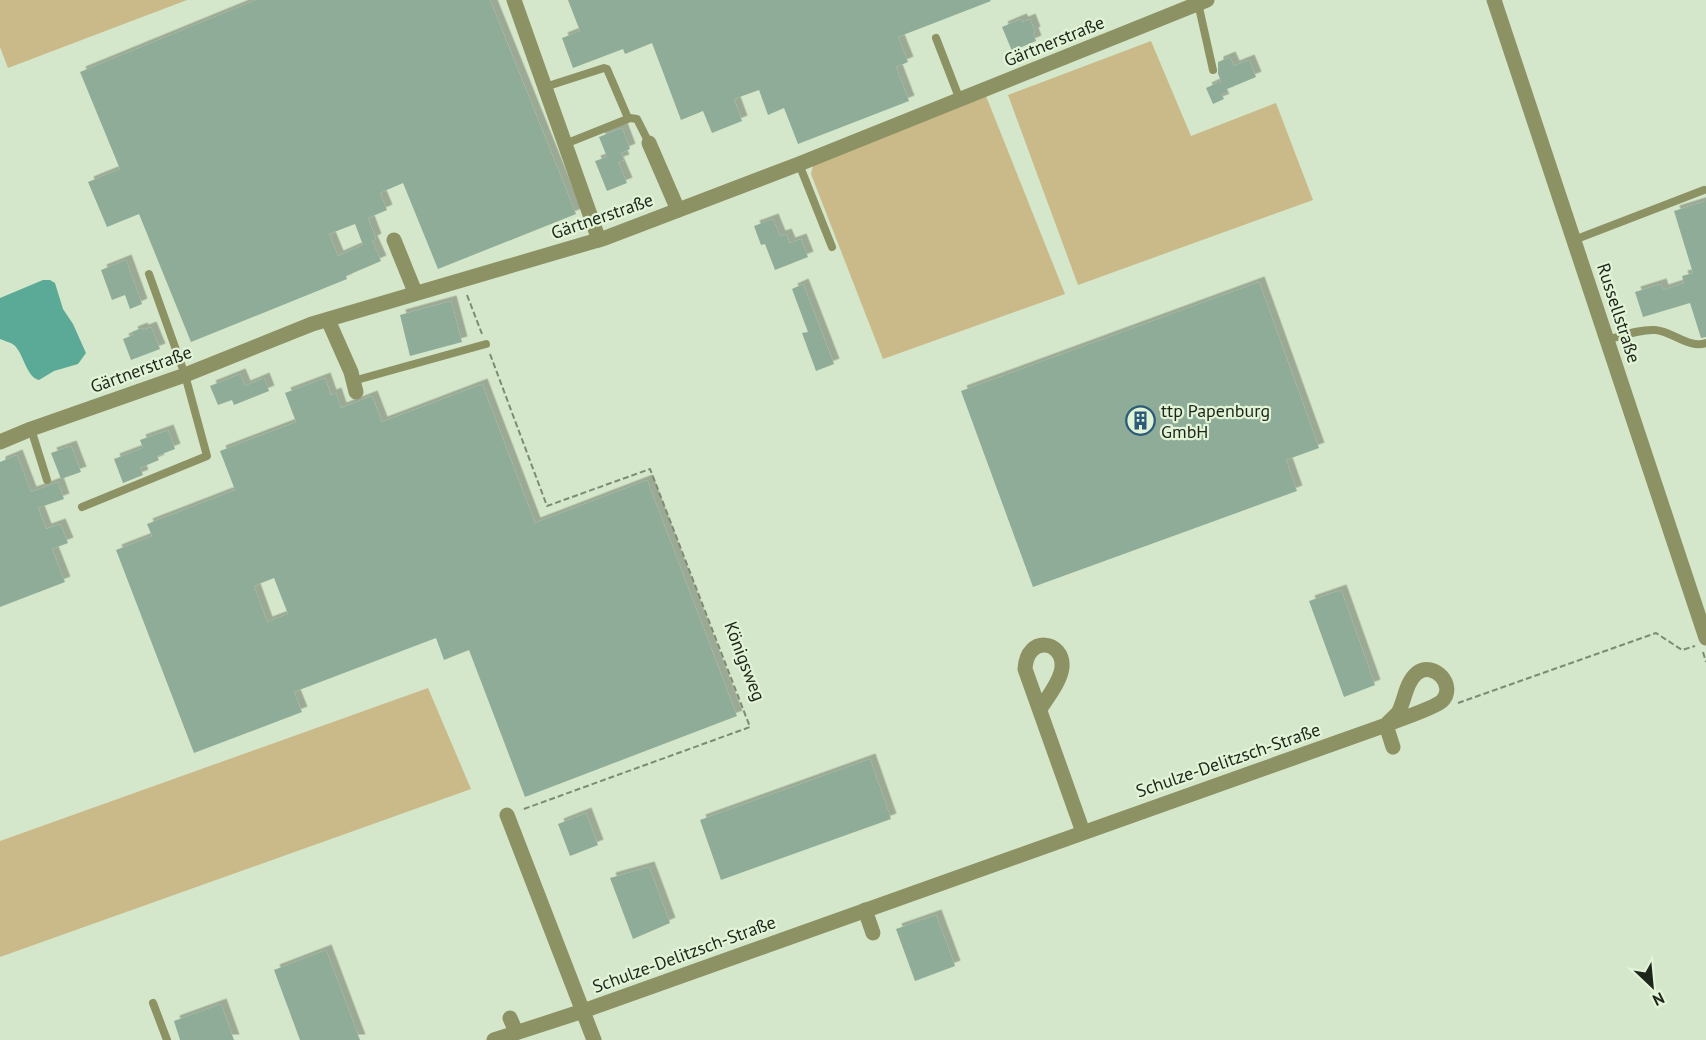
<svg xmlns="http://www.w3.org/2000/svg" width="1706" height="1040" font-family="'PT Sans',sans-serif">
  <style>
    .green { fill: #caba8a }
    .water { fill: #5baa97 }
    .building { fill: #8fac98; fill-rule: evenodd; filter: url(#shadow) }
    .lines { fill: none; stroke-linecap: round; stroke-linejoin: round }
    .path { stroke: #7d8a75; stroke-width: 2; stroke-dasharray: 6 3; stroke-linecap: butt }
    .lane { stroke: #8d9264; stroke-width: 8 }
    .street { stroke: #8d9264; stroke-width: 15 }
    .labels { text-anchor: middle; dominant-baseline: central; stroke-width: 4.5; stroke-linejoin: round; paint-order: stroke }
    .street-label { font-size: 18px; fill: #1e251a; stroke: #e2f4d7 }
    .poi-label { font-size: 18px; fill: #1e251a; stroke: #e2f4d7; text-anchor: start }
  </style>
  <defs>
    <filter id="shadow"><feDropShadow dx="5.5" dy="-5.5" stdDeviation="0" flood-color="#0004"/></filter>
  </defs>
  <rect width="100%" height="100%" fill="#d5e7ca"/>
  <!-- green -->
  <g class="green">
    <polygon points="0,0 187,0 8,68 0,47"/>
    <polygon points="1151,41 1191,136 1276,103 1313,200 1078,285 1008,95"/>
    <polygon points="986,96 1065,294 883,359 811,174 813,165"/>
    <polygon points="428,688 471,789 0,957 0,841"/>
  </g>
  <!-- water -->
  <path class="water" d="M43 280H50L55 283 63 309 73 324 86 353 78 364 54 371 39 380C26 377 24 354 14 345 10 342 4 341 0 339V298Z"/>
  <!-- building -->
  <g class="building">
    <path d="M256 0H490L576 214 438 269 403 183 380 193 387 210 368 218 376 239 372 241 381 261 346 276 347 279 191 342 139 214 107 227 88 182 120 169 80 72ZM355 224 363 245 338 256 329 234Z"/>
    <polygon points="568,0 990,0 991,1 898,37 908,62 896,67 909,101 798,144 784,108 768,115 759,90 734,99 742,121 712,133 703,111 681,120 652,43 625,54 623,49 573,68 562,38 580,31"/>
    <polygon points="1021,19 1023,22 1030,19 1035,32 1033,33 1036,41 1012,51 1002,27"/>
    <polygon points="1230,57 1234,66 1249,60 1256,77 1227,89 1228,92 1221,94 1224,99 1213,104 1206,88 1221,81 1218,74 1218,62"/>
    <polygon points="622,128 630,149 621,153 624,160 618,162 627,183 607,191 595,161 607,157 599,137"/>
    <polygon points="1706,201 1706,337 1701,338 1690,303 1643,317 1635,292 1661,284 1663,290 1684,283 1682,276 1693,273 1674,211"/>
    <polygon points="773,219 780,236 786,234 790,243 801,239 808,257 775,270 765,244 761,245 754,226"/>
    <polygon points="126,260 142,304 130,309 125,295 112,300 101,270"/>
    <polygon points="1259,282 1319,448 1286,460 1297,491 1033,587 961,391"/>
    <polygon points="803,284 834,364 816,371 802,333 808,332 792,289"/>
    <polygon points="451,301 462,342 410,356 400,315"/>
    <polygon points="151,327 160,349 131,360 123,339 133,335 132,332 142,328 143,330"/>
    <polygon points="240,374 245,386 264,378 269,391 234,405 232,400 218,405 210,386"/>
    <path d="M325 378 331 395 336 393 341 408 372 396 382 422 482 384 535 523 647 480 737 716 525 797 469 650 444 660 436 638 294 692 302 712 194 753 116 550 152 536 147 524 235 490 220 451 296 422 285 393ZM274 578 288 614 267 622 254 586Z"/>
    <polygon points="168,430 175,449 157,456 159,460 140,468 143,475 123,483 114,459 143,448 140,440"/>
    <polygon points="71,446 81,472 61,479 51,453"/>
    <polygon points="17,455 31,492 58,482 64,499 38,508 46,529 60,524 68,543 52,549 65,582 0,607 0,462"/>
    <polygon points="1341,590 1375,685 1344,697 1309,601"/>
    <polygon points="870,759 891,819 721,880 700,820"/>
    <polygon points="586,813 598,845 570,856 558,824"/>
    <polygon points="649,867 670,923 633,939 610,878"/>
    <polygon points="936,915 955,966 915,981 896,929"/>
    <polygon points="326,950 360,1040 300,1040 274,970"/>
    <polygon points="221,1004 234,1040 180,1040 174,1021"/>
  </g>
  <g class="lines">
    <!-- path -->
    <g class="path">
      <polyline points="467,295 482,334"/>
      <polyline points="490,354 547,506 650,469 750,727 521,810"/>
      <polyline points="1703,652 1706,662"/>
      <polyline points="1458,703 1656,633 1682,650 1695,646"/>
    </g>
    <!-- lane -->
    <g class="lane">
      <polyline points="1198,3 1213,70"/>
      <polyline points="936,38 960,100"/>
      <polyline points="545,87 604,68 607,69 628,118"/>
      <polyline points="565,144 630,118 637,119 649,143"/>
      <polyline points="799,164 832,247"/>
      <polyline points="1574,240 1704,190"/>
      <path d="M1607 340C1622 336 1639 329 1655 330 1672 331 1689 349 1706 343"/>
      <polyline points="353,381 486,344"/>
      <polyline points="31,429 47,480"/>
      <polyline points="82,507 207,456 185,375 149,274"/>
      <polyline points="153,1003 167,1040"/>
    </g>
    <!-- street -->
    <g class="street">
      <polyline points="514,0 599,240"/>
      <polyline points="1494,0 1706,638"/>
      <polyline points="649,143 678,210"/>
      <polyline points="394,240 415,292"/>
      <polyline points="328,320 351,372 356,392"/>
      <polyline points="0,442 31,429 185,375 312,324 605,238 799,164 1207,0"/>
      <path d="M1040 709C1047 698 1061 681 1062 667 1064 641 1027 634 1025 669L1083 832"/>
      <polyline points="507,815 594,1040"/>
      <polyline points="865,910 873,933"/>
      <polyline points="510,1018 516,1032"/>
      <path d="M494 1040 583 1011 1386 725C1397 720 1435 708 1442 701 1457 686 1434 660 1417 673 1406 682 1405 699 1399 711 1396 716 1390 720 1386 725L1393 747"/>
    </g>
  </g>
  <!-- icons -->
  <defs>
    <symbol id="building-ring" viewBox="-11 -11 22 22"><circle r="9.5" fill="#e2f4d7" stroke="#2b5b79" stroke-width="1.5"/><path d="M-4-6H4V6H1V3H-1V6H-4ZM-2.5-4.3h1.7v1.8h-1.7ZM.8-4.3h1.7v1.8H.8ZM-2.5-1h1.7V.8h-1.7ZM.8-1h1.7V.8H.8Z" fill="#2b5b79"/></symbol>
  </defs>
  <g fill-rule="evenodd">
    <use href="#building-ring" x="1124" y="404" width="33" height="33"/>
  </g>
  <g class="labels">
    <!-- street labels -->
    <g class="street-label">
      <text transform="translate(1054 41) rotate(-22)">Gärtnerstraße</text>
      <text transform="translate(602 216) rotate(-19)">Gärtnerstraße</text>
      <text transform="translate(1619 313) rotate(72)">Russellstraße</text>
      <text transform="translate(141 369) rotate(-20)">Gärtnerstraße</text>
      <text transform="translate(745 661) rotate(69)">Königsweg</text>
      <text transform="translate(1228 760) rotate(-19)">Schulze-Delitzsch-Straße</text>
      <text transform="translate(684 954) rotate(-20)">Schulze-Delitzsch-Straße</text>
    </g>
    <!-- poi labels -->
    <g class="poi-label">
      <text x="1161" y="410">ttp Papenburg<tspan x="1161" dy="21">GmbH</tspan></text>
    </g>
  </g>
  <!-- north arrow -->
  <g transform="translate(1652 986) rotate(154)" stroke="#e2f4d7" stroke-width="4.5" paint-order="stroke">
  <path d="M0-4.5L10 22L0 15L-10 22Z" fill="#1e251a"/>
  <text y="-9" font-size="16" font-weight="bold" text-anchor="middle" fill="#1e251a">N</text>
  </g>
</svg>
